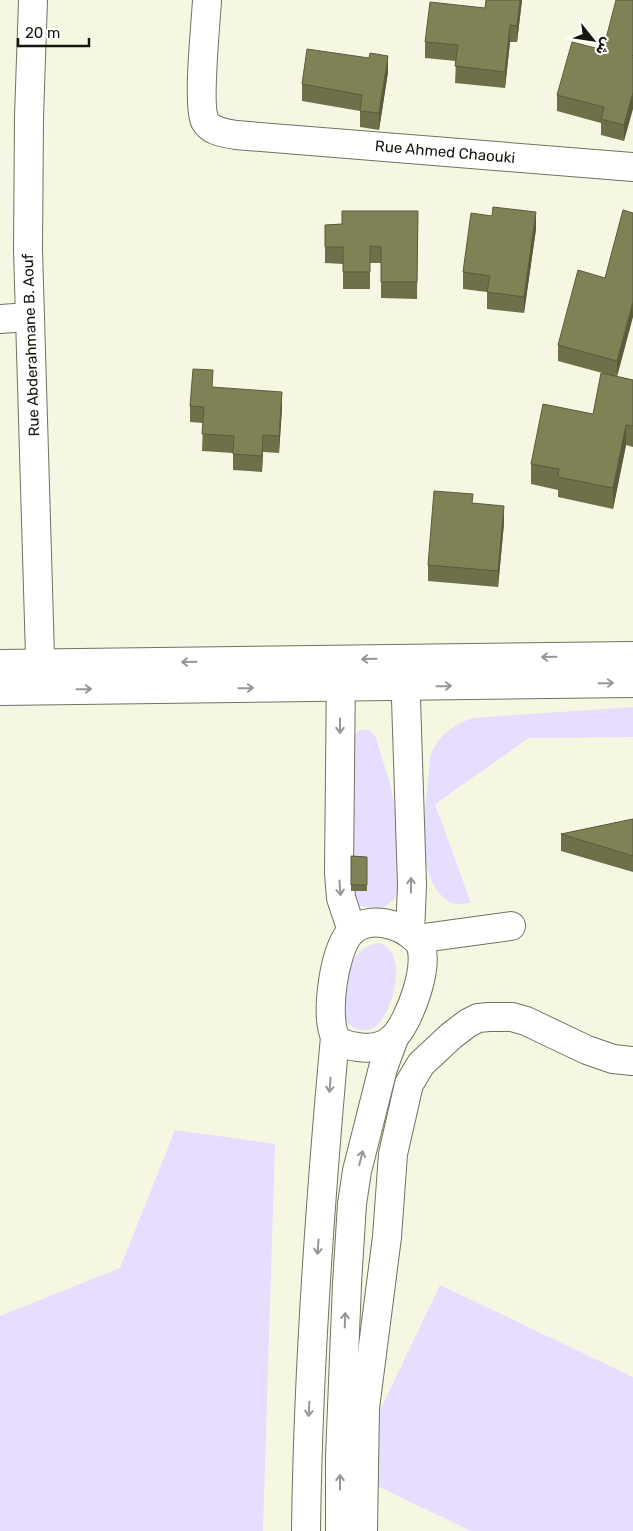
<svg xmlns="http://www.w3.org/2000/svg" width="633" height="1531" font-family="Rubik,Cairo,sans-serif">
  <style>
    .green { fill: #e7ddfe }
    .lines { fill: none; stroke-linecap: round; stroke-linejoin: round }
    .minor-casing { stroke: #717260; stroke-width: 30 }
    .minor { stroke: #fff; stroke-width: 28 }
    .wall { fill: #6e704a }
    .shaded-wall { fill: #5a5b3c }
    .building { fill: #808256; stroke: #5a5b3c }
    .oneway { stroke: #969693 }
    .labels { text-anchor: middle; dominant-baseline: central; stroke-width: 5; stroke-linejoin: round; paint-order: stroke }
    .street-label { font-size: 15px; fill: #16160f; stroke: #fff }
  </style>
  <rect width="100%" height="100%" fill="#f6f7e3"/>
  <!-- green -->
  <g class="green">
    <path d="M633 707V737L529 738 435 804 471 903C466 903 461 905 456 904 450 904 444 898 440 894 412 861 428 799 430 758 436 736 453 725 473 718Z"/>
    <polygon points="360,730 369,730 375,735 391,787 397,819 397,893 394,899 383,908 359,906 355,904 351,891 366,891 351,862 353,736"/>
    <path d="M379 943C409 952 394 1007 378 1024 368 1035 347 1030 343 1015 342 1010 344 1002 345 996 345 989 345 980 347 973 352 959 363 944 379 943Z"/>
    <polygon points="175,1130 275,1144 263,1531 0,1531 0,1316 120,1268"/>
    <polygon points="440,1285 633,1377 633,1531 471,1531 350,1473"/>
  </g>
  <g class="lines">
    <defs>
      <g id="minor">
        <polyline points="33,0 29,117 28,250 41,690"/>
        <path d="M207 0C206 22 197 105 205 121 211 132 225 133 236 135L633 167"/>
        <polyline points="0,319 29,317"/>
        <polyline points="0,664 633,656"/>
        <polyline points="405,668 412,885 410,934"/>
        <polyline points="341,669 339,873 341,898 352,931"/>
        <polyline points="0,691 633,683"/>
        <polyline points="416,939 511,926"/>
        <path d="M306 1531C308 1366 320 1201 335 1037 325 1014 334 953 349 934 367 913 401 924 417 940 434 957 409 1024 393 1038 384 1047 370 1049 358 1047 349 1046 340 1044 335 1037"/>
        <polyline points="340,1531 340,1456 347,1284 352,1204 357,1171 383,1068 394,1038"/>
        <polyline points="363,1531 365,1408 387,1237 393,1154 409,1084 421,1064 451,1036 468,1023 478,1018 489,1017 512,1017 526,1021 587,1050 613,1059 633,1061"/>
      </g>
    </defs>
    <!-- minor casing -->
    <use href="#minor" class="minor-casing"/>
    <!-- minor -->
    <use href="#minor" class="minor"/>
  </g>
  <!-- wall -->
  <g class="wall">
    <polygon points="522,0 517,42 510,42 505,88 455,83 456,61 425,58 425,42"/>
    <polygon points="633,0 624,141 601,135 601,123 557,111 557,95 603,50"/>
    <polygon points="388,72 379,130 360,127 360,111 302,101 302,84"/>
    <polygon points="623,210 617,376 633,380 633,447 626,445 613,509 558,497 558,490 531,484 531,464 593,414 606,374 558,361 558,345 605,278"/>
    <polygon points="418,211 417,299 381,298 381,263 370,263 370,289 343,289 343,264 325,263 325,225 342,224"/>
    <polygon points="492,216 536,229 524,313 487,309 487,292 463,289 463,272"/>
    <polygon points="213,387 282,408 279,453 263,452 262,472 233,470 233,453 202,451 203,423 190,422 190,406"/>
    <polygon points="473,503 504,523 498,587 428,581 428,565"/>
    <polygon points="633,819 633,872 561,851 561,834"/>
    <polygon points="351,856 367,857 367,891 351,891"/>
  </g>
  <!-- shaded-wall -->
  <g class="shaded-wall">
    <polygon points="520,0 522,0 517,42 517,26"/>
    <polygon points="510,25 510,42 505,88 505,72"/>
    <polygon points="388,56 388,72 379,130 379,113"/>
    <polygon points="633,92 633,109 624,141 624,125"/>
    <polygon points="536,212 536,229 524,313 524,297"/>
    <polygon points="633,301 633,317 617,377 617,361"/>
    <polygon points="282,392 282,408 279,453 279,436"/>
    <polygon points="626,425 626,445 613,509 613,488"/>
    <polygon points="263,435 263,452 262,472 262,456"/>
    <polygon points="504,506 504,523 498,587 498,571"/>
  </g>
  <!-- building -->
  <g class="building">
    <polygon points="486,0 520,0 517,26 510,25 505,72 455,66 458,45 425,42 430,2 485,8"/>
    <polygon points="616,0 633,0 633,54 632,57 633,57 633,92 624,125 601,119 604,107 557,95 572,42 603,50"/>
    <polygon points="307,49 369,58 370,53 388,56 379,113 360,111 362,95 302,84"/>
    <polygon points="493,207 536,212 524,297 487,292 490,276 463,272 471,213 492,216"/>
    <polygon points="623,210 633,213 633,301 617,361 558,345 578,270 605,278"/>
    <polygon points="342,211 418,211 417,282 381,282 381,247 370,246 370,272 343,272 343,247 325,247 325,225 342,224"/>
    <polygon points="193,369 213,370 212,387 282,392 279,436 263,435 262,456 233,454 234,436 202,434 204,407 190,406"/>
    <polygon points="601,373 633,380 633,426 626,425 613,488 558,477 559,469 531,464 543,404 593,414"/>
    <polygon points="434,491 473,494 472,503 504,506 498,571 428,565"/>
    <polygon points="633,819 633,856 561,834"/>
    <polygon points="351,856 367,857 367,885 351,885"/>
  </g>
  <!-- one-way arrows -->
  <defs><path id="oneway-shaft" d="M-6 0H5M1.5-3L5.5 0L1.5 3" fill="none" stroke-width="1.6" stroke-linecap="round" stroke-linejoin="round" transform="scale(1.25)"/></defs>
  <g class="oneway">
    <use href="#oneway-shaft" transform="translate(549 657) rotate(179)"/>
    <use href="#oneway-shaft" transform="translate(369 659) rotate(179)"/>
    <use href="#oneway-shaft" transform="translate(189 662) rotate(179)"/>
    <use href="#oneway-shaft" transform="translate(606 683) rotate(-1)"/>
    <use href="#oneway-shaft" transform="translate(444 686) rotate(-1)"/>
    <use href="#oneway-shaft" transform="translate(246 688) rotate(-1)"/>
    <use href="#oneway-shaft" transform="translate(84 689) rotate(-1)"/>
    <use href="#oneway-shaft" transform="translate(340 726) rotate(90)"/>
    <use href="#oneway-shaft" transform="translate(411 885) rotate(-90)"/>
    <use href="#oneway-shaft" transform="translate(340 888) rotate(86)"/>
    <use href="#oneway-shaft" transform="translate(330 1085) rotate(95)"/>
    <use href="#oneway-shaft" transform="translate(361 1158) rotate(-76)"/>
    <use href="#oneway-shaft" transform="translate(318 1247) rotate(94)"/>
    <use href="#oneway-shaft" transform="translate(345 1320) rotate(-88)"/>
    <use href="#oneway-shaft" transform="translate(309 1409) rotate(93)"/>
    <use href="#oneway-shaft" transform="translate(340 1482) rotate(-90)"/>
  </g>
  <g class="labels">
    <!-- street labels -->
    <g class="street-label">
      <text transform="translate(445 152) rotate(5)">Rue Ahmed Chaouki</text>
      <text transform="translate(31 345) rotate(-92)">Rue Abderahmane B. Aouf</text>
    </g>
  </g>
  <!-- north arrow -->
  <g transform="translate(593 40) rotate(120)" stroke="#ffffff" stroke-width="4" paint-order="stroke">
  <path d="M0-4L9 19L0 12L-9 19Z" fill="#16160f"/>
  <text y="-8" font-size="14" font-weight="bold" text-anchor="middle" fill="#16160f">ش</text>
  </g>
  <!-- scale -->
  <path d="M18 38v8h71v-8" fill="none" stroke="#16160f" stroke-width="2.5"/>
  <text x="25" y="38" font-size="15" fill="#16160f" stroke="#ffffff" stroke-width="4" paint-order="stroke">20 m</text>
</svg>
